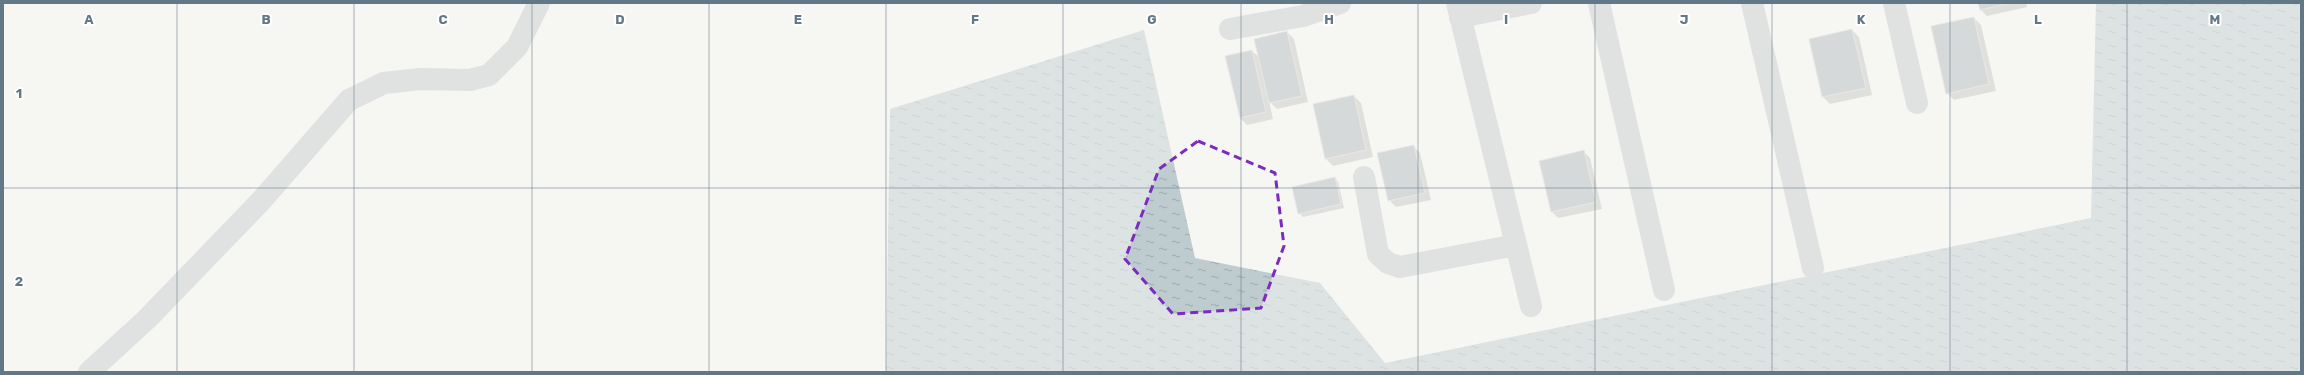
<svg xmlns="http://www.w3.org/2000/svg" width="2304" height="375" font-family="Rubik,sans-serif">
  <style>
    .water { fill: url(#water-ripples) }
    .shadow { fill: #0003 }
    .building { fill: #aeb7bc; stroke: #d7d7d5 }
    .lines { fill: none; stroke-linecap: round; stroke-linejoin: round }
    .minor { stroke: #c5cacc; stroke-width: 22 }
    .marked { fill: none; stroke: #7b2cbf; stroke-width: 3; stroke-dasharray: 8 5; stroke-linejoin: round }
    .grid { fill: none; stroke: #627886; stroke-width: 1; stroke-opacity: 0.55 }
    .grid-label { font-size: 13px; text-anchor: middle; font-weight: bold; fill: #627886; stroke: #fff; stroke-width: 4; stroke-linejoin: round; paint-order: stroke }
  </style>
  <defs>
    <pattern id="water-ripples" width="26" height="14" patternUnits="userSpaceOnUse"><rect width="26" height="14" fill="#becbcf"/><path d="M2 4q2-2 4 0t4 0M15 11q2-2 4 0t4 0" fill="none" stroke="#9eaaae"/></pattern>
  </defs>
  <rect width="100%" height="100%" fill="#f6f6f2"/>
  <!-- water -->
  <polygon class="water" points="2096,3 2301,3 2301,372 886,372 890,109 1144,30 1195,258 1320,283 1385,363 2091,218"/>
  <!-- shadow -->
  <g class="shadow">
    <polygon points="1979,3 2026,3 2027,7 1987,16 1980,9"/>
    <polygon points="1974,18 1981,25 1996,91 1954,100 1947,93 1932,27"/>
    <polygon points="1852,30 1859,37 1872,95 1830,104 1823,97"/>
    <polygon points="1287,32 1294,39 1308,102 1277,109 1269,101 1273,119 1247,125 1240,118 1252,51 1260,58"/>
    <polygon points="1354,96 1361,103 1373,157 1333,166 1326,159"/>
    <polygon points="1413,146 1420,153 1431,200 1396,207 1389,200"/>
    <polygon points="1583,151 1590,158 1602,209 1558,218 1551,211"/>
    <polygon points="1335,178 1338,182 1344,208 1303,217 1299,213"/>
  </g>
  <!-- building -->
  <g class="building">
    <polygon points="1978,3 2009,3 1980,10"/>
    <polygon points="1974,17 1989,84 1946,94 1931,26"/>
    <polygon points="1852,29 1866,88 1822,97 1809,39"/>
    <polygon points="1287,31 1302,96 1269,103 1254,39"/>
    <polygon points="1252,50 1266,112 1240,118 1225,56"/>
    <polygon points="1354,95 1366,150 1325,159 1313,104"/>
    <polygon points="1414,145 1425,193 1388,201 1377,153"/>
    <polygon points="1584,150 1596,202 1551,212 1539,161"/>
    <polygon points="1335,177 1341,204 1298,214 1292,187"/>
  </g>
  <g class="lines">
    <!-- minor -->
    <g class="minor">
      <polyline points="1457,3 1531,306"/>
      <polyline points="1599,3 1664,290"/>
      <polyline points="1752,3 1813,268"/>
      <polyline points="1894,3 1917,103"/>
      <polyline points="1460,17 1531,3"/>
      <polyline points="1230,29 1303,16 1340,3"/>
      <polyline points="1364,177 1378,254 1388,263 1400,267 1516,245"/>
      <polyline points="89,372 147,319 260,202 349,100 384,83 420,79 470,80 489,75 517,47 539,3"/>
    </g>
  </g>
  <!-- marked area -->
  <path d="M0 0H2304V375H0ZM1198 141 1275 173 1284 246 1261 308 1173 314 1125 259 1159 169Z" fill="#f6f6f2" fill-opacity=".55" fill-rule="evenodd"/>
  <path class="marked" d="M1198 141 1275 173 1284 246 1261 308 1173 314 1125 259 1159 169Z"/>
  <!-- grid -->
  <path class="grid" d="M177 3V372M354 3V372M532 3V372M709 3V372M886 3V372M1063 3V372M1241 3V372M1418 3V372M1595 3V372M1772 3V372M1950 3V372M2127 3V372M3 188H2301"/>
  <g class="grid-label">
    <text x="89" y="24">A</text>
    <text x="266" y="24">B</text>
    <text x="443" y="24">C</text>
    <text x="620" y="24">D</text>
    <text x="798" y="24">E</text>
    <text x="975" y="24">F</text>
    <text x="1152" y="24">G</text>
    <text x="1329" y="24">H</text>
    <text x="1506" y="24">I</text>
    <text x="1684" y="24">J</text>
    <text x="1861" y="24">K</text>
    <text x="2038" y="24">L</text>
    <text x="2215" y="24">M</text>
    <text x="19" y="98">1</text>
    <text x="19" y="286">2</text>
  </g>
  <!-- border -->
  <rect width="2304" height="375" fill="none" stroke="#627886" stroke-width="8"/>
</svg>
